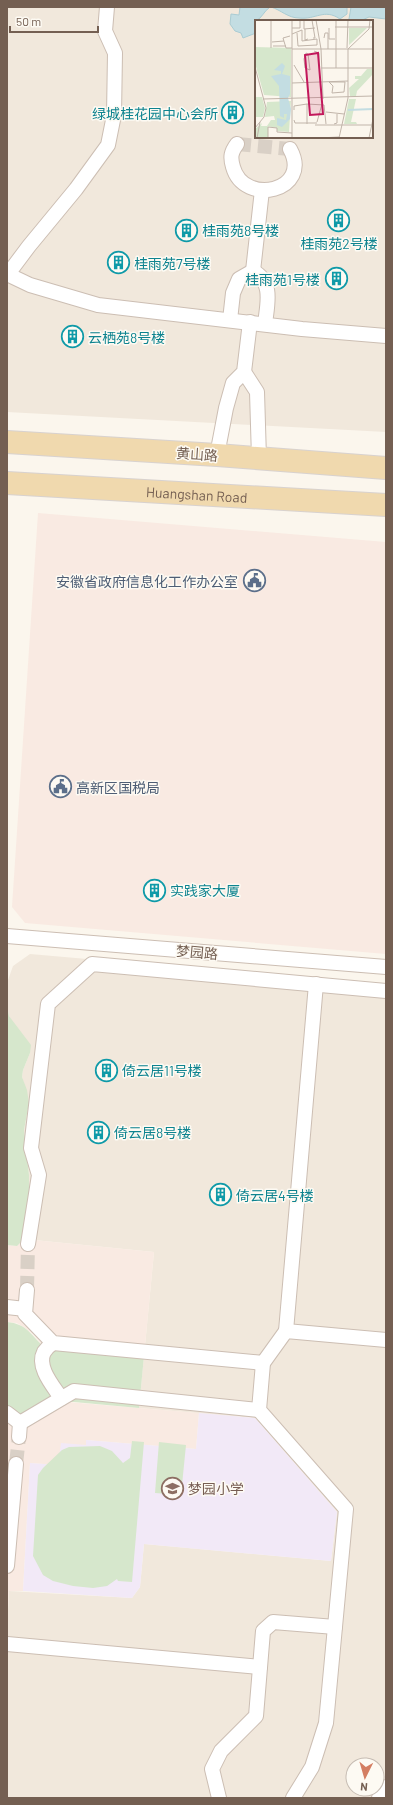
<svg xmlns="http://www.w3.org/2000/svg" width="393" height="1805" font-family="Barlow,'Noto Sans SC',sans-serif">
  <style>
    .residential { fill: #f1e8dc; fill-rule: evenodd }
    .commercial { fill: #f9eae2 }
    .education { fill: #f2e9f7 }
    .garden { fill: #d6e7cc }
    .water { fill: #c3dde2; stroke: #aaccd3 }
    .lines { fill: none; stroke-linecap: round; stroke-linejoin: round }
    .minor-tunnel { stroke: #d9d0c6; stroke-width: 14; stroke-dasharray: 14 7; stroke-linecap: butt }
    .minor-casing { stroke: #ccbeb3; stroke-width: 16 }
    .primary-casing { stroke: #d8d2cf; stroke-width: 24 }
    .minor { stroke: #fff; stroke-width: 14 }
    .primary { stroke: #f0d9ae; stroke-width: 22 }
    .labels { text-anchor: middle; dominant-baseline: central; stroke-width: 3; stroke-linejoin: round; paint-order: stroke }
    .culture-label { font-size: 14px; fill: #0d838f; stroke: #fdfaf3; text-anchor: start }
    .street-label { font-size: 14px; fill: #745f52; stroke: #fdfaf3 }
    .service-label { font-size: 14px; fill: #4e5e75; stroke: #fdfaf3; text-anchor: end }
    .education-label { font-size: 14px; fill: #785e54; stroke: #fdfaf3; text-anchor: start }
    .inset-river { fill: none; stroke: #c3dde2; stroke-width: 2 }
    .inset-road { fill: none; stroke: #c1b5aa; stroke-width: 1 }
    .view { fill: #c2185b; fill-opacity: 0.15; stroke: #c2185b; stroke-width: 2 }
    .inset-edge { fill: none; stroke: #745f52; stroke-width: 2 }
  </style>
  <rect width="100%" height="100%" fill="#fbf6ed"/>
  <!-- residential -->
  <g class="residential">
    <path d="M7 7H386V432L7 412ZM256 21H372V137H256Z"/>
    <path d="M30 954 386 985V1798H7V1630L9 1591 132 1598 140 1587 144 1544 331 1561 337 1512 255 1418 139 1408 154 1252 24 1239 29 1175 24 1130 29 1103 22 1077 23 1070 30 1053 9 1016 7 1006V983L13 966ZM353 1765H377V1789H353Z"/>
  </g>
  <!-- commercial -->
  <g class="commercial">
    <polygon points="38,513 386,542 386,954 25,923 12,907"/>
    <polygon points="24,1239 154,1252 144,1356 43,1346 33,1334 25,1328 17,1323 7,1322 7,1245 17,1246"/>
    <polygon points="67,1402 199,1413 196,1449 86,1440 86,1445 58,1465 30,1463 23,1591 9,1591 7,1630 7,1416 51,1413"/>
  </g>
  <!-- education -->
  <polygon class="education" points="199,1413 255,1418 337,1512 331,1561 144,1544 140,1587 132,1598 23,1591 30,1463 58,1465 61,1443 86,1445 86,1440 196,1449"/>
  <!-- garden -->
  <g class="garden">
    <polygon points="7,1006 9,1016 31,1045 30,1053 23,1070 22,1077 27,1090 29,1103 24,1130 29,1175 29,1192 24,1239 17,1246 7,1245"/>
    <path d="M7 1322C27 1324 30 1334 43 1346L144 1356 139 1408 74 1402H67L42 1419 7 1416Z"/>
    <polygon points="132,1441 144,1442 132,1582 118,1581 117,1579 107,1586 93,1588 73,1586 53,1581 43,1575 33,1556 38,1475 43,1468 62,1450 69,1447 100,1446 112,1451 123,1463 130,1458"/>
    <polygon points="159,1442 186,1445 181,1495 155,1493"/>
  </g>
  <!-- water -->
  <g class="water">
    <path d="M240 7H270C264 11 262 18 256 21V33L243 38 241 33 235 31 230 24 231 14 239 15Z"/>
    <path d="M271 7H347V14L340 19C324 8 316 20 299 18 288 18 281 10 271 7Z"/>
    <polygon points="351,7 386,7 386,19 369,17 360,21 346,21 349,19"/>
  </g>
  <g class="lines">
    <!-- minor-tunnel -->
    <g class="minor-tunnel">
      <polyline points="237,144 290,149"/>
      <polyline points="27,1290 28,1244"/>
      <polyline points="16,1464 19,1437"/>
    </g>
    <defs>
      <g id="minor">
        <path d="M237 144C231 152 230 157 233 167 244 207 313 191 290 149"/>
        <polyline points="253,271 262,190"/>
        <path d="M253 271C274 282 267 305 265 324"/>
        <polyline points="7,274 30,285 98,305 302,329 386,336"/>
        <polyline points="8,274 29,246 76,189 108,145 114,115 115,53 105,31 107,7"/>
        <polyline points="230,320 233,293 239,279 253,271"/>
        <polyline points="244,372 257,392 259,458"/>
        <polyline points="217,455 226,408 233,383 244,372 250,322"/>
        <polyline points="7,936 386,967"/>
        <polyline points="28,1244 39,1175 31,1148 48,1004 92,964 386,991"/>
        <polyline points="27,1290 25,1314 53,1343 263,1363"/>
        <polyline points="7,1307 25,1309"/>
        <polyline points="286,1331 316,984"/>
        <path d="M53 1343C50 1345 46 1349 44 1352 36 1367 54 1387 61 1398"/>
        <polyline points="7,1413 20,1423"/>
        <polyline points="20,1423 74,1391 259,1410"/>
        <polyline points="19,1437 20,1423"/>
        <polyline points="7,1566 16,1464"/>
        <polyline points="7,1644 260,1667"/>
        <polyline points="219,1798 212,1769 221,1751 256,1716 263,1631 273,1622 335,1627"/>
        <polyline points="293,1798 312,1767 326,1723 346,1509 259,1410 263,1363 286,1331 386,1340"/>
        <polyline points="379,1798 386,1787"/>
      </g>
      <g id="primary">
        <polyline points="7,442 217,455 386,468"/>
        <path id="s1" d="M7 483 386 505"/>
      </g>
    </defs>
    <!-- minor casing -->
    <use href="#minor" class="minor-casing"/>
    <!-- primary casing -->
    <use href="#primary" class="primary-casing"/>
    <!-- minor -->
    <use href="#minor" class="minor"/>
    <!-- primary -->
    <use href="#primary" class="primary"/>
  </g>
  <!-- icons -->
  <defs>
    <symbol id="building-ring" viewBox="-11 -11 22 22"><circle r="9.5" fill="#fdfaf3" stroke="#0f9aa8" stroke-width="1.5"/><path d="M-4-6H4V6H1V3H-1V6H-4ZM-2.5-4.3h1.7v1.8h-1.7ZM.8-4.3h1.7v1.8H.8ZM-2.5-1h1.7V.8h-1.7ZM.8-1h1.7V.8H.8Z" fill="#0f9aa8"/></symbol>
    <symbol id="civic-ring" viewBox="-11 -11 22 22"><circle r="9.5" fill="#fdfaf3" stroke="#5c6f8a" stroke-width="1.5"/><path d="M-.6-6.5H3V-4.5H.6V-3L4-1V1h2V6H-6V1h2V-1L-.6-3ZM-1.2 2.5V6h2.4V2.5Z" fill="#5c6f8a"/></symbol>
    <symbol id="school-ring" viewBox="-11 -11 22 22"><circle r="9.5" fill="#fdfaf3" stroke="#8d6e63" stroke-width="1.5"/><path d="M0-5L7-2L0 1L-7-2ZM-4 1L0 2.5L4 1V4Q0 6-4 4Z" fill="#8d6e63"/></symbol>
  </defs>
  <g fill-rule="evenodd">
    <use href="#building-ring" x="220" y="100" width="25" height="25"/>
    <use href="#building-ring" x="326" y="208" width="25" height="25"/>
    <use href="#building-ring" x="174" y="218" width="25" height="25"/>
    <use href="#building-ring" x="106" y="250" width="25" height="25"/>
    <use href="#building-ring" x="324" y="266" width="25" height="25"/>
    <use href="#building-ring" x="60" y="324" width="25" height="25"/>
    <use href="#civic-ring" x="242" y="568" width="25" height="25"/>
    <use href="#civic-ring" x="48" y="774" width="25" height="25"/>
    <use href="#building-ring" x="142" y="878" width="25" height="25"/>
    <use href="#building-ring" x="94" y="1058" width="25" height="25"/>
    <use href="#building-ring" x="86" y="1120" width="25" height="25"/>
    <use href="#building-ring" x="208" y="1182" width="25" height="25"/>
    <use href="#school-ring" x="160" y="1476" width="25" height="25"/>
  </g>
  <g class="labels">
    <!-- culture labels -->
    <g class="culture-label">
      <text x="218" y="113" text-anchor="end">绿城桂花园中心会所</text>
      <text x="202" y="230">桂雨苑8号楼</text>
      <text x="339" y="243" text-anchor="middle">桂雨苑2号楼</text>
      <text x="134" y="263">桂雨苑7号楼</text>
      <text x="320" y="279" text-anchor="end">桂雨苑1号楼</text>
      <text x="88" y="337">云栖苑8号楼</text>
      <text x="170" y="890">实践家大厦</text>
      <text x="122" y="1070">倚云居11号楼</text>
      <text x="114" y="1132">倚云居8号楼</text>
      <text x="236" y="1195">倚云居4号楼</text>
    </g>
    <!-- street labels -->
    <g class="street-label">
      <text transform="translate(197 454) rotate(4)">黄山路</text>
      <text stroke="none"><textPath href="#s1" startOffset="190">Huangshan Road</textPath></text>
      <text transform="translate(197 952) rotate(5)">梦园路</text>
    </g>
    <!-- service labels -->
    <g class="service-label">
      <text x="238" y="581">安徽省政府信息化工作办公室</text>
      <text x="76" y="787" text-anchor="start">高新区国税局</text>
    </g>
    <!-- education labels -->
    <g class="education-label">
      <text x="188" y="1488">梦园小学</text>
    </g>
  </g>
  <!-- overview -->
  <g transform="translate(255 20)">
    <rect width="118" height="118" fill="#fbf6ed"/>
    <path d="M7 103 6 106H13V118H0V109Z" fill="#d6e7cc"/>
    <path d="M94 8H112L94 25ZM0 27 36 28V77L9 75 0 43ZM112 49H118V54L102 71 101 76H95L94 68 104 59H100V56H106ZM0 77H7L10 88 8 97H0ZM94 79H101L96 102H101L102 104H89ZM36 81 34 112 22 111V108L12 106 16 100H20L19 96 10 97 12 82Z" fill="#d6e7cc"/>
    <path d="M27 43 30 46 27 54 35 56V74L33 78 36 89 35 99 27 107 22 105V98L31 100 32 94H29V98L25 96 24 66 16 56 26 54V51L19 50Z" fill="#c3dde2"/>
    <path class="inset-river" d="M93 90 118 89"/>
    <path class="inset-road" d="M49 0V9L60 8M57 0 60 18H58M61 0 66 29 68 79M80 7H118M37 8H45V0M74 8V19H80M50 9V20L53 19M37 14 47 10V21L62 19V25L43 26 42 13M35 16 28 18 31 28H37M69 18 70 13H73V29M17 22 29 21M18 26H31M16 28V0M92 28 93 0M37 29H118M59 31 64 33V45M51 33 53 34 55 50 50 48 49 39ZM39 45 49 62M0 47 11 88 9 97 0 108M66 48H118M81 48V0M74 62H90L89 72 77 73 78 66ZM37 63 93 61M8 79 118 76M52 84V104M39 90V86L52 84 69 85 71 104M71 92 89 94M39 100 40 103H62M62 102 67 84M79 104 82 103V94M60 105H117M2 118 5 102M13 118V107L22 108V112L37 113M37 118V0M64 118 84 117M84 118 93 78V29L114 9 115 0M114 118 118 99"/>
    <path class="view" d="M63 33 68 94 55 95 50 35Z"/>
    <rect width="118" height="118" class="inset-edge"/>
  </g>
  <!-- border -->
  <rect width="393" height="1805" fill="none" stroke="#745f52" stroke-width="16"/>
  <!-- north arrow -->
  <g transform="translate(365 1777) rotate(185)"><circle r="19" fill="#fdfaf3" stroke="#c6bcb3"/>
  <path d="M0-3L7 15L0 10L-7 15Z" fill="#d47e62"/>
  <text y="-6" font-size="11" font-weight="bold" text-anchor="middle" fill="#745f52">N</text>
  </g>
  <!-- scale -->
  <path d="M10 26v6h88v-6" fill="none" stroke="#745f52" stroke-width="2"/>
  <text x="16" y="26" font-size="12" fill="#745f52" stroke="#fdfaf3" stroke-width="3" paint-order="stroke">50 m</text>
</svg>
